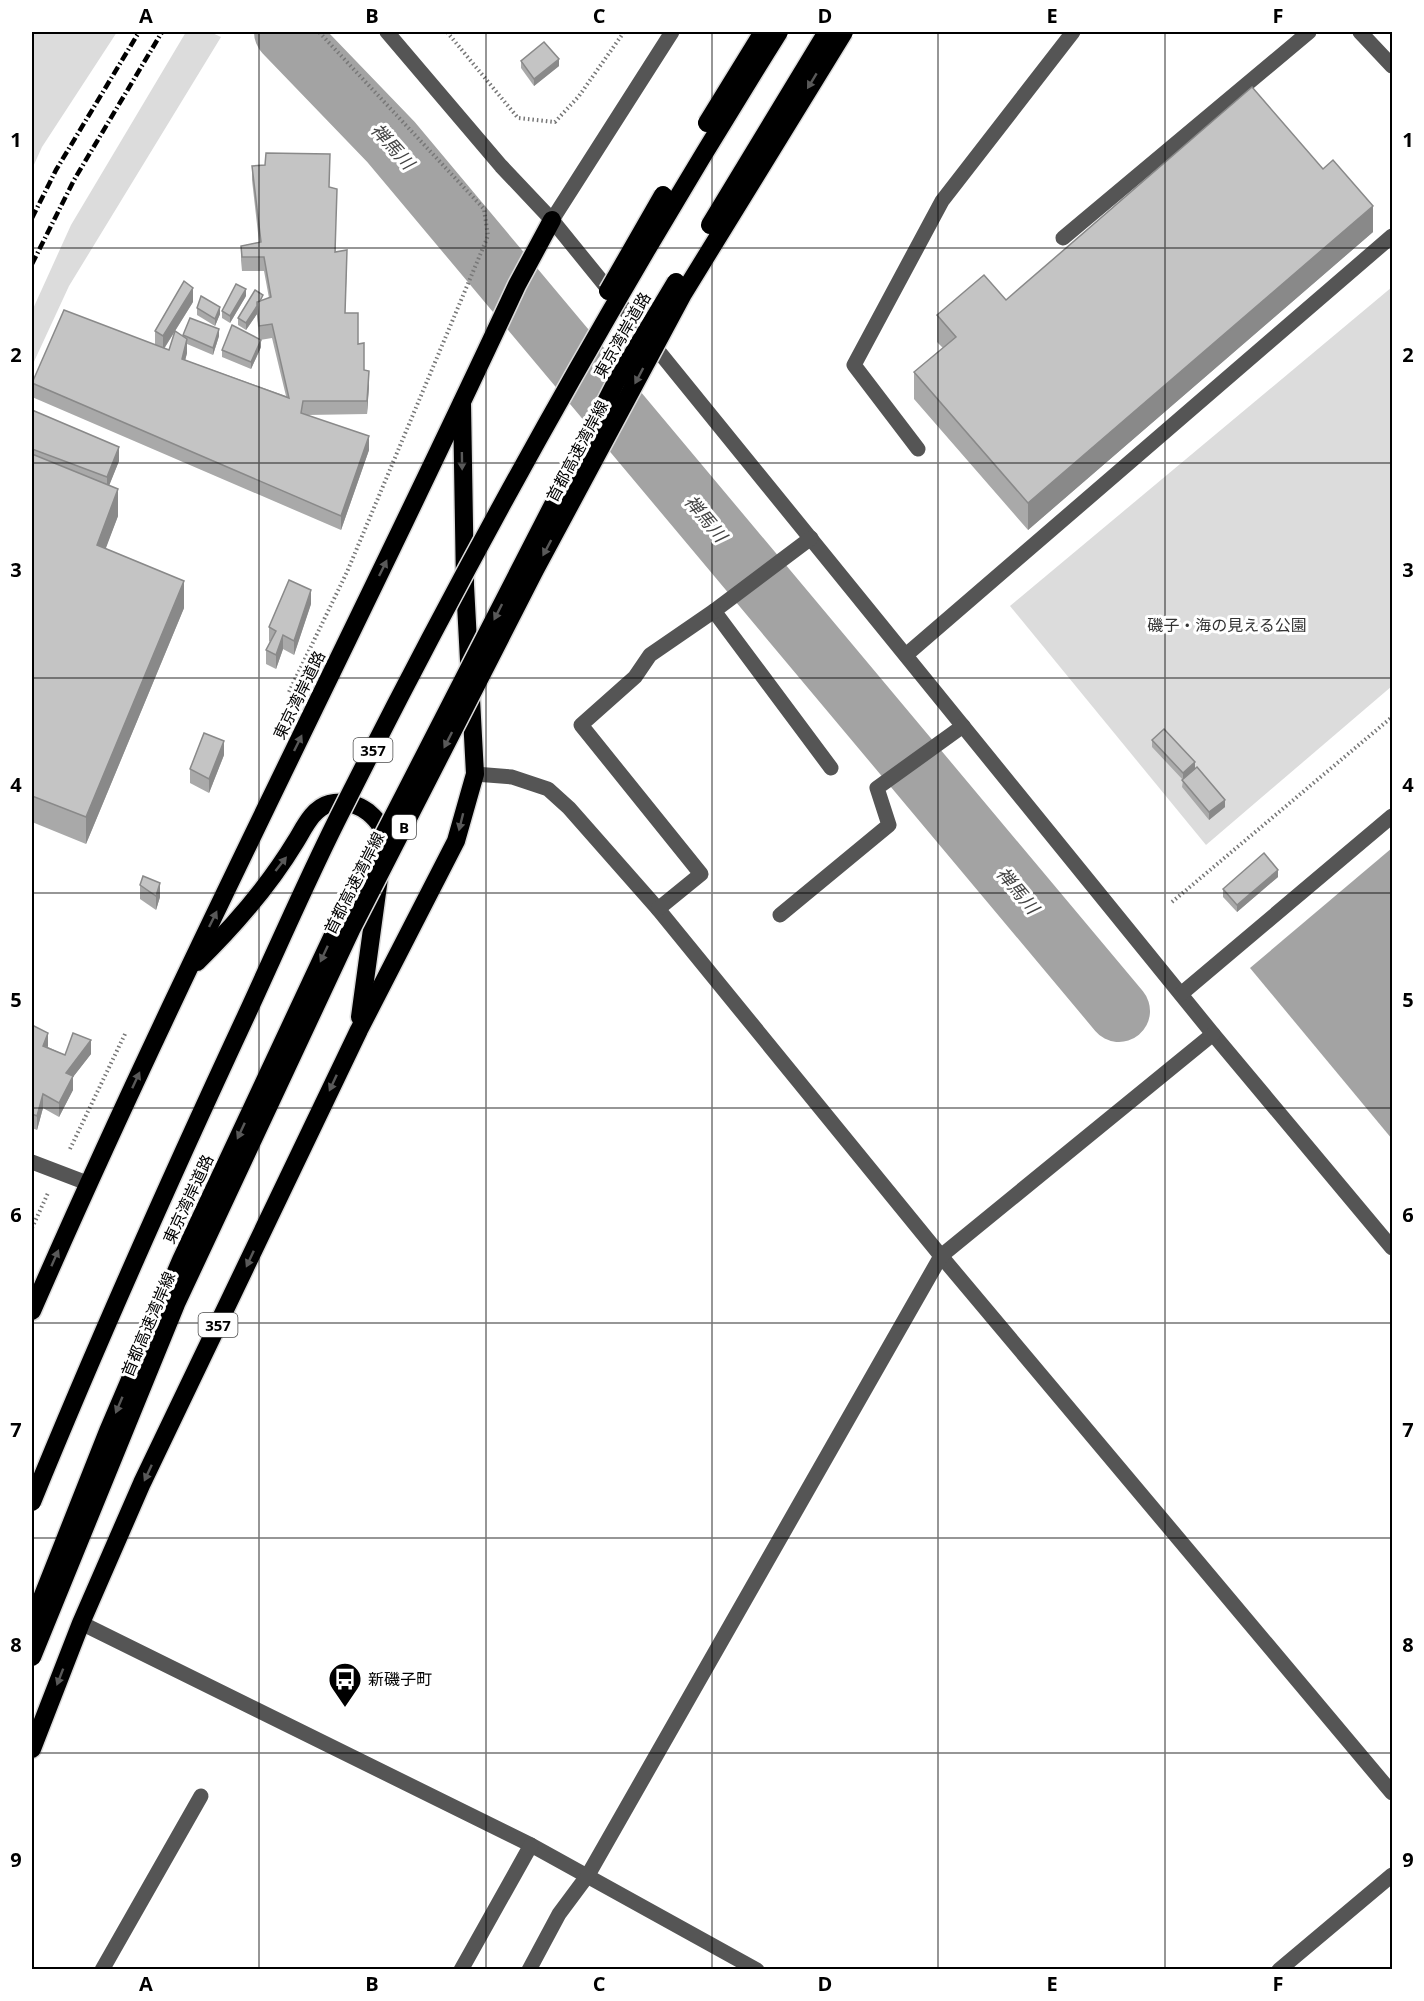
<svg xmlns="http://www.w3.org/2000/svg" width="1424" height="2001" font-family="'Open Sans','Noto Sans JP',sans-serif">
  <style>
    .green { fill: #dcdcdc }
    .water { fill: #a3a3a3 }
    .lines { fill: none; stroke-linecap: round; stroke-linejoin: round }
    .river { stroke: #a3a3a3; stroke-width: 62 }
    .highway-casing { stroke: #dbdbdb; stroke-width: 21 }
    .path { stroke: #777; stroke-width: 4; stroke-dasharray: 1.5 3; stroke-linecap: butt }
    .minor { stroke: #555; stroke-width: 15 }
    .highway { stroke: #000; stroke-width: 18 }
    .rail { stroke: #000; stroke-width: 4.5; stroke-dasharray: 9 3 1.5 3; stroke-linecap: butt }
    .highway-bridge-casing { stroke: #dbdbdb; stroke-width: 21; stroke-linecap: butt }
    .highway-bridge { stroke: #000; stroke-width: 18 }
    .wall { fill: #a9a9a9 }
    .shaded-wall { fill: #898989 }
    .building { fill: #c4c4c4; stroke: #898989; stroke-width: 1.5 }
    .oneway { fill: #595959 }
    .grid { fill: none; stroke: #000; stroke-width: 1.5; stroke-opacity: 0.55 }
    .labels { text-anchor: middle; dominant-baseline: central; stroke-width: 6; stroke-linejoin: round; paint-order: stroke }
    .shield { fill: #fff; stroke: #4c4c4c; stroke-width: 1.5 }
    .shield-label { font-size: 15px; font-weight: bold; fill: #000 }
    .street-label { font-size: 16px; fill: #000; stroke: #fff }
    .park-label { font-size: 16px; fill: #333; stroke: #fff }
    .poi-label { font-size: 16px; fill: #000; stroke: #fff; text-anchor: start }
    .water-label { font-size: 18px; font-style: italic; fill: #444; stroke: #fff }
    .neatline { fill: none; stroke: #000; stroke-width: 2 }
    .grid-label { font-size: 20px; text-anchor: middle; font-weight: bold; fill: #000 }
  </style>
  <rect width="100%" height="100%" fill="#fff"/>
  <!-- green -->
  <g class="green">
    <polygon points="32,32 117,32 42,147 32,169"/>
    <polygon points="186,32 210,32 221,37 69,286 32,366 32,311 71,225"/>
    <polygon points="1392,287 1392,686 1206,845 1010,606"/>
  </g>
  <!-- water -->
  <polygon class="water" points="1392,848 1392,1139 1250,968"/>
  <g class="lines">
    <!-- river -->
    <polyline class="river" points="285,32 391,142 1119,1011"/>
    <defs>
      <g id="highway">
        <path d="M197 962C234 926 270 884 296 841 304 828 313 808 329 804 343 800 357 804 368 812 381 823 385 830 383 847"/>
        <polyline points="360,1017 379,878"/>
        <path d="M32 1311C183 964 358 628 517 285L552 220"/>
        <polyline points="32,1749 81,1623 142,1483 359,1030 456,841 475,774 465,585 462,403"/>
      </g>
    </defs>
    <!-- highway casing -->
    <use href="#highway" class="highway-casing"/>
    <!-- path -->
    <g class="path">
      <polyline points="447,32 518,118 555,122 579,96 624,32"/>
      <polyline points="289,692 347,572 488,236 484,209 319,32"/>
      <polyline points="1172,902 1392,717"/>
      <polyline points="70,1149 125,1034"/>
      <polyline points="32,1228 48,1193"/>
    </g>
    <!-- minor -->
    <g class="minor">
      <polyline points="387,32 501,166 552,220 1213,1034 1392,1248"/>
      <polyline points="1360,32 1392,66"/>
      <polyline points="552,220 672,32"/>
      <polyline points="1063,238 1309,32"/>
      <polyline points="918,449 854,365 942,201 1073,32"/>
      <polyline points="811,538 714,611 831,768"/>
      <polyline points="906,655 1392,236"/>
      <polyline points="475,774 512,777 548,789 569,808 658,909 941,1256 1392,1793"/>
      <polyline points="658,909 701,874 581,725 635,677 650,655 714,611"/>
      <polyline points="780,915 889,825 877,788 963,726"/>
      <polyline points="1181,994 1392,816"/>
      <polyline points="32,1162 87,1183"/>
      <polyline points="81,1623 531,1845 757,1970"/>
      <polyline points="102,1970 201,1796"/>
      <polyline points="461,1970 531,1845"/>
      <polyline points="529,1970 559,1914 588,1875 941,1256 1213,1034"/>
      <polyline points="1279,1970 1392,1875"/>
    </g>
    <!-- highway -->
    <use href="#highway" class="highway"/>
    <!-- rail -->
    <g class="rail">
      <polyline points="32,218 56,170 139,32"/>
      <polyline points="32,264 74,180 162,32"/>
    </g>
    <defs>
      <g id="highway-bridge">
        <polyline points="707,123 763,32"/>
        <polyline points="710,225 827,32"/>
        <polyline points="608,291 663,195"/>
        <path d="M32 1502C99 1338 171 1177 246 1016 276 951 305 884 337 820 472 550 619 287 779 32"/>
        <polyline points="32,1623 108,1431 181,1260 341,918 616,382 676,282"/>
        <polyline points="32,1657 176,1304 351,930 535,570 683,294 844,32"/>
      </g>
    </defs>
    <!-- highway-bridge casing -->
    <use href="#highway-bridge" class="highway-bridge-casing"/>
    <!-- highway-bridge -->
    <use href="#highway-bridge" class="highway-bridge"/>
  </g>
  <!-- wall -->
  <g class="wall">
    <polygon points="521,61 559,66 534,86 521,68"/>
    <polygon points="252,166 329,187 336,252 347,264 345,313 358,344 364,370 369,385 367,414 307,415 369,450 341,530 32,397 32,383 157,346 155,345 155,331 193,302 164,349 169,350 183,336 219,336 213,355 187,344 187,353 185,360 286,396 272,338 260,340 261,347 251,369 222,357 222,350 259,339 257,314 246,330 238,325 238,318 263,300 269,298 264,271 242,271 241,260 241,246 259,242 252,180"/>
    <polygon points="1323,169 1373,232 1028,530 914,399 914,372 943,348 937,342 937,315 1006,300"/>
    <polygon points="246,296 230,323 222,318 222,311"/>
    <polygon points="197,308 220,314 215,326 197,315"/>
    <polygon points="32,410 119,461 109,485 118,516 105,549 184,608 86,844 32,822"/>
    <polygon points="311,604 294,655 283,649 276,669 266,664 266,650 270,642 269,641 269,627"/>
    <polygon points="1152,740 1195,770 1225,807 1209,820 1182,787 1183,780 1152,747"/>
    <polygon points="224,755 209,793 190,783 190,769"/>
    <polygon points="1278,877 1237,912 1223,897 1223,889"/>
    <polygon points="140,885 160,897 156,910 140,899"/>
    <polygon points="32,1025 48,1047 65,1055 91,1054 73,1077 73,1090 59,1117 43,1108 37,1130 32,1128"/>
  </g>
  <!-- shaded-wall -->
  <g class="shaded-wall">
    <polygon points="559,59 559,66 534,86 534,79"/>
    <polygon points="1373,206 1373,232 1028,530 1028,503"/>
    <polygon points="193,288 193,302 163,350 163,336"/>
    <polygon points="246,289 246,296 230,323 230,316"/>
    <polygon points="257,306 257,314 246,330 246,323"/>
    <polygon points="220,307 220,314 215,326 215,319"/>
    <polygon points="219,329 219,336 213,355 213,348"/>
    <polygon points="187,339 187,353 182,373 182,359"/>
    <polygon points="261,340 261,347 251,369 251,362"/>
    <polygon points="369,371 369,385 367,414 367,401"/>
    <polygon points="369,436 369,450 341,530 341,516"/>
    <polygon points="119,447 119,461 107,491 107,477"/>
    <polygon points="118,489 118,516 97,572 97,545"/>
    <polygon points="184,581 184,608 86,844 86,817"/>
    <polygon points="311,590 311,604 294,655 294,641"/>
    <polygon points="283,635 283,649 276,669 276,655"/>
    <polygon points="224,741 224,755 209,793 209,779"/>
    <polygon points="1195,762 1195,770 1183,780 1183,773"/>
    <polygon points="1225,800 1225,807 1209,820 1209,812"/>
    <polygon points="1278,870 1278,877 1237,912 1237,905"/>
    <polygon points="160,883 160,897 156,910 156,896"/>
    <polygon points="48,1033 48,1047 43,1046"/>
    <polygon points="91,1040 91,1054 73,1077 73,1090 59,1117 59,1103 66,1073"/>
    <polygon points="43,1094 43,1108 37,1130 37,1116"/>
  </g>
  <!-- building -->
  <g class="building">
    <polygon points="544,42 559,59 534,79 521,61"/>
    <polygon points="1252,87 1323,169 1333,160 1373,206 1028,503 914,372 956,337 937,315 984,275 1006,300"/>
    <polygon points="266,153 330,154 329,187 337,189 335,252 347,250 345,313 358,313 358,344 364,343 364,370 369,371 367,401 303,401 301,413 369,436 341,516 32,383 64,310 169,350 175,331 187,339 182,359 289,398 272,324 259,326 257,302 271,297 264,257 242,257 241,246 261,242 252,166 265,165"/>
    <polygon points="184,281 193,288 163,336 155,331"/>
    <polygon points="236,284 246,289 230,316 222,311"/>
    <polygon points="255,290 263,295 260,301 257,302 257,306 246,323 238,318"/>
    <polygon points="201,296 220,307 215,319 197,308"/>
    <polygon points="190,318 219,329 213,348 183,335"/>
    <polygon points="232,325 261,340 251,362 222,350"/>
    <polygon points="32,410 119,447 107,477 32,449"/>
    <polygon points="32,454 118,489 97,545 184,581 86,817 32,796"/>
    <polygon points="289,580 311,590 294,641 283,635 276,655 266,650 276,631 269,627"/>
    <polygon points="1164,729 1195,762 1183,773 1152,740"/>
    <polygon points="204,733 224,741 209,779 190,769"/>
    <polygon points="1197,767 1225,800 1209,812 1182,780"/>
    <polygon points="1264,853 1278,870 1237,905 1223,889"/>
    <polygon points="143,876 160,883 156,896 140,885"/>
    <polygon points="32,1025 48,1033 43,1046 65,1055 73,1033 91,1040 66,1073 73,1076 59,1103 43,1094 37,1116 32,1114"/>
  </g>
  <!-- one-way arrows -->
  <defs><path id="oneway-solid" d="M-6-.8H1V-3.2L6.5 0L1 3.2V.8H-6Z" transform="scale(1.5)"/></defs>
  <g class="oneway">
    <use href="#oneway-solid" transform="translate(812 81) rotate(121)"/>
    <use href="#oneway-solid" transform="translate(639 376) rotate(118)"/>
    <use href="#oneway-solid" transform="translate(462 461) rotate(89)"/>
    <use href="#oneway-solid" transform="translate(547 548) rotate(118)"/>
    <use href="#oneway-solid" transform="translate(383 568) rotate(-64)"/>
    <use href="#oneway-solid" transform="translate(498 612) rotate(117)"/>
    <use href="#oneway-solid" transform="translate(448 740) rotate(117)"/>
    <use href="#oneway-solid" transform="translate(298 743) rotate(-64)"/>
    <use href="#oneway-solid" transform="translate(461 822) rotate(104)"/>
    <use href="#oneway-solid" transform="translate(281 864) rotate(-52)"/>
    <use href="#oneway-solid" transform="translate(213 919) rotate(-64)"/>
    <use href="#oneway-solid" transform="translate(324 954) rotate(115)"/>
    <use href="#oneway-solid" transform="translate(136 1080) rotate(-65)"/>
    <use href="#oneway-solid" transform="translate(333 1083) rotate(115)"/>
    <use href="#oneway-solid" transform="translate(241 1131) rotate(115)"/>
    <use href="#oneway-solid" transform="translate(55 1258) rotate(-66)"/>
    <use href="#oneway-solid" transform="translate(250 1259) rotate(115)"/>
    <use href="#oneway-solid" transform="translate(119 1405) rotate(113)"/>
    <use href="#oneway-solid" transform="translate(148 1473) rotate(115)"/>
    <use href="#oneway-solid" transform="translate(60 1677) rotate(111)"/>
  </g>
  <!-- grid -->
  <path class="grid" d="M259 32V1970M486 32V1970M712 32V1970M938 32V1970M1165 32V1970M32 248H1392M32 463H1392M32 678H1392M32 893H1392M32 1108H1392M32 1323H1392M32 1538H1392M32 1753H1392"/>
  <!-- icons -->
  <defs>
    <symbol id="bus-pin" viewBox="-11 -11 22 30"><path d="M0 17L-7.5 6A9.5 9.5 0 1 1 7.5 6Z" fill="#000" stroke="#fff"/><path d="M-5-6H5V4H4V6H2V4H-2V6H-4V4H-5ZM-3.5-4V0h7V-4ZM-3.5 1.2v1.5H-2V1.2ZM2 1.2v1.5H3.5V1.2Z" fill="#fff"/></symbol>
  </defs>
  <g fill-rule="evenodd">
    <use href="#bus-pin" x="326" y="1660" width="38" height="52"/>
  </g>
  <g class="labels">
    <!-- shield labels -->
    <g class="shield">
      <rect x="353.5" y="738" width="39" height="24" rx="4.5"/>
      <rect x="392" y="815" width="24" height="24" rx="4.5"/>
      <rect x="198.5" y="1313" width="39" height="24" rx="4.5"/>
    </g>
    <g class="shield-label">
      <text x="373" y="750">357</text>
      <text x="404" y="827">B</text>
      <text x="218" y="1325">357</text>
    </g>
    <!-- street labels -->
    <g class="street-label">
      <text transform="translate(622 335) rotate(-60)">東京湾岸道路</text>
      <text transform="translate(577 451) rotate(-62)">首都高速湾岸線</text>
      <text transform="translate(299 695) rotate(-64)">東京湾岸道路</text>
      <text transform="translate(354 883) rotate(-63)">首都高速湾岸線</text>
      <text transform="translate(188 1199) rotate(-65)">東京湾岸道路</text>
      <text transform="translate(148 1324) rotate(-67)">首都高速湾岸線</text>
    </g>
    <!-- park labels -->
    <g class="park-label">
      <text x="1227" y="625">磯子・海の見える公園</text>
    </g>
    <!-- poi labels -->
    <g class="poi-label">
      <text x="368" y="1679">新磯子町</text>
    </g>
    <!-- water labels -->
    <g class="water-label">
      <text transform="translate(393 146) rotate(48)">禅馬川</text>
      <text transform="translate(706 518) rotate(50)">禅馬川</text>
      <text transform="translate(1018 890) rotate(50)">禅馬川</text>
    </g>
  </g>
  <!-- border -->
  <rect width="1424" height="2001" fill="none" stroke="#ffffff" stroke-width="66"/>
  <rect x="33" y="33" width="1358" height="1935" class="neatline"/>
  <g class="grid-label">
    <text x="146" y="23">A</text>
    <text x="372" y="23">B</text>
    <text x="599" y="23">C</text>
    <text x="825" y="23">D</text>
    <text x="1052" y="23">E</text>
    <text x="1278" y="23">F</text>
    <text x="16" y="147">1</text>
    <text x="1408" y="147">1</text>
    <text x="16" y="362">2</text>
    <text x="1408" y="362">2</text>
    <text x="16" y="577">3</text>
    <text x="1408" y="577">3</text>
    <text x="16" y="792">4</text>
    <text x="1408" y="792">4</text>
    <text x="16" y="1007">5</text>
    <text x="1408" y="1007">5</text>
    <text x="16" y="1222">6</text>
    <text x="1408" y="1222">6</text>
    <text x="16" y="1437">7</text>
    <text x="1408" y="1437">7</text>
    <text x="16" y="1652">8</text>
    <text x="1408" y="1652">8</text>
    <text x="16" y="1867">9</text>
    <text x="1408" y="1867">9</text>
    <text x="146" y="1991">A</text>
    <text x="372" y="1991">B</text>
    <text x="599" y="1991">C</text>
    <text x="825" y="1991">D</text>
    <text x="1052" y="1991">E</text>
    <text x="1278" y="1991">F</text>
  </g>
</svg>
